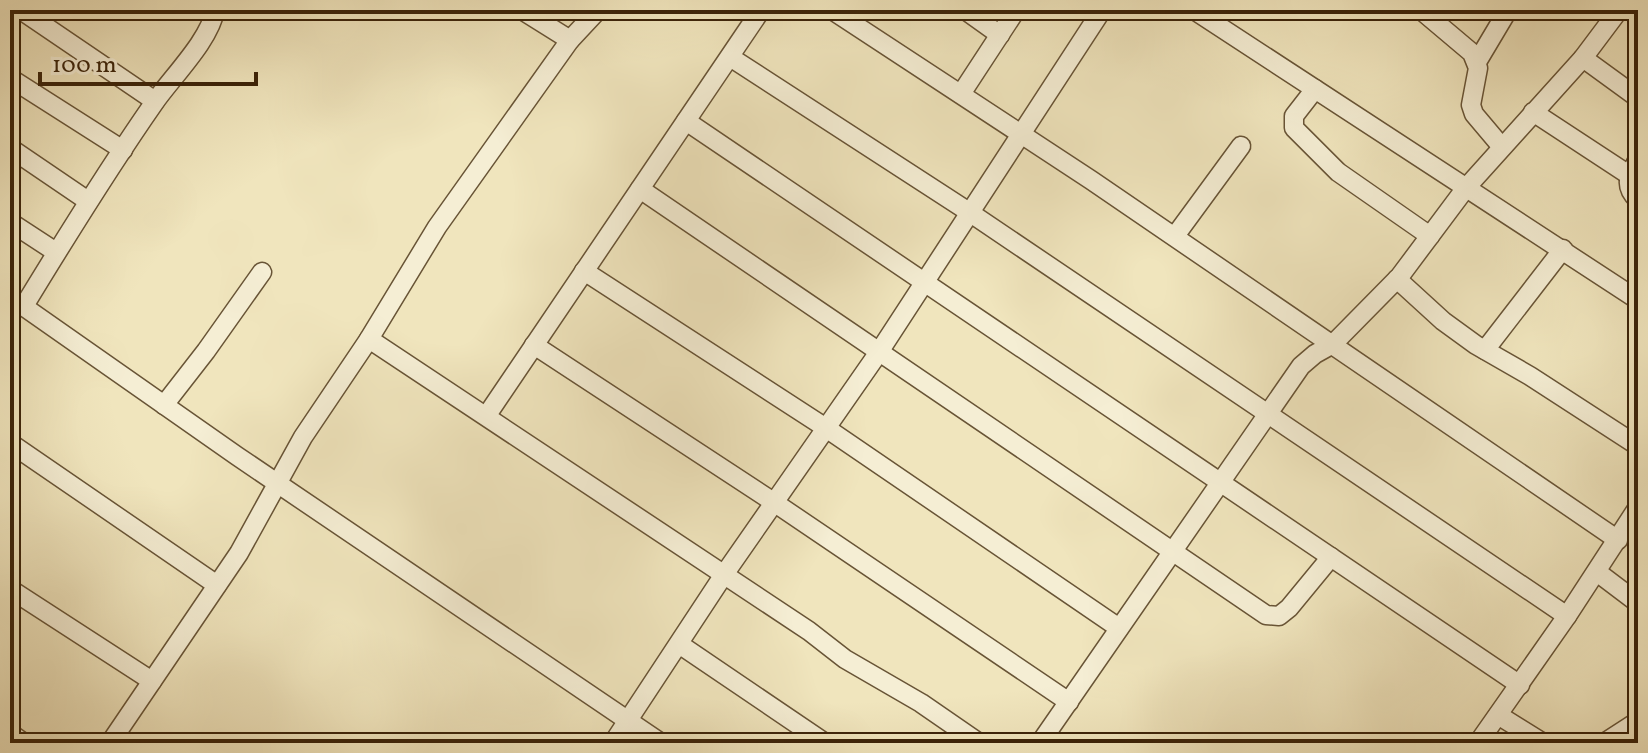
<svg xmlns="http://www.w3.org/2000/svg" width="1648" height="753" font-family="Vollkorn,serif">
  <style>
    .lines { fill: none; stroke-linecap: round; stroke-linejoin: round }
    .minor-casing { stroke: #685436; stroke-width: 21 }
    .minor { stroke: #f5eed4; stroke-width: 18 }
  </style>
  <rect width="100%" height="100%" fill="#f0e5bd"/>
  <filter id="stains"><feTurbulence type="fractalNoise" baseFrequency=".0025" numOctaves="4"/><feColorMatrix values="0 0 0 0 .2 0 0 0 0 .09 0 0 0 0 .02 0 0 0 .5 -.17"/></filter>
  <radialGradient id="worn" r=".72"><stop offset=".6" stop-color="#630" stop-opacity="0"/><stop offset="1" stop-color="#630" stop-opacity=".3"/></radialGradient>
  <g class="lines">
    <defs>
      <g id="minor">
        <polyline points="21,10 155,101"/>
        <polyline points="832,10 1091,180 1618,540"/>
        <polyline points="965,10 1000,35"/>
        <polyline points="1194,10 1638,300"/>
        <polyline points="1421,10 1472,53 1478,68 1471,105 1474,114 1501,146"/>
        <polyline points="570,40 598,10"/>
        <polyline points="730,57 969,212 1567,616"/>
        <polyline points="1583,58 1638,98"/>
        <polyline points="1477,62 1508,10"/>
        <polyline points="10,78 123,150"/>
        <polyline points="1315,89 1294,116 1294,128 1338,172 1430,236"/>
        <polyline points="961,94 1016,10"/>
        <polyline points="1533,112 1629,175"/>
        <polyline points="686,121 1520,685"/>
        <polyline points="10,148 88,201"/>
        <path d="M1638 159C1629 176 1623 186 1638 200"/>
        <polyline points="640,189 1266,615 1279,616 1289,608 1331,557"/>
        <polyline points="10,222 56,252"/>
        <polyline points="1175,236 1241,146"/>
        <polyline points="584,271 826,428 1119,628"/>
        <polyline points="1397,279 1443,321 1476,345 1530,376 1638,446"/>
        <polyline points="10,297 237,456 661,743"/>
        <path d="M24 306C66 237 108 169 154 103 172 77 210 40 215 10"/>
        <polyline points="369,339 809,631 845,659 921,703 979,743"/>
        <polyline points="534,345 775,503 1069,702"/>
        <polyline points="1485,350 1563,249"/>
        <polyline points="164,405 206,351 262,272"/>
        <polyline points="487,415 761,10"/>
        <polyline points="10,443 217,585"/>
        <polyline points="1597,572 1638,603"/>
        <polyline points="10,589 152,681"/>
        <polyline points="679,644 825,743"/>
        <polyline points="1498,715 1543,743"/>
        <polyline points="10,733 24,743"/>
        <polyline points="110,743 239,553 303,437 369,339 437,227 570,40 522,10"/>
        <polyline points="613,743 723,576 879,352 1102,10"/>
        <polyline points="1040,743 1301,366 1315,354 1333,344 1400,276 1465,189 1583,58 1619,10"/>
        <polyline points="1478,743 1567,616 1638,507"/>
        <polyline points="1604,743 1638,721"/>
      </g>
    </defs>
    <!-- minor casing -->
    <use href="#minor" class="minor-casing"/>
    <!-- minor -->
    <use href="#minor" class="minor"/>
  </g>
  <!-- margin -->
  <rect width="1648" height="753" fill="none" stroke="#f0e5bd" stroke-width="40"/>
  <rect x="12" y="12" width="1624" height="729" fill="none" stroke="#3b2309" stroke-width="4"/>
  <rect x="20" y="20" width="1608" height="713" fill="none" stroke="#3b2309" stroke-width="2"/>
  <!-- scale -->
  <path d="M40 72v12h216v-12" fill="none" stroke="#3b2309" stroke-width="4"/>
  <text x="52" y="72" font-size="24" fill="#3b2309" stroke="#f5eed4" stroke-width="6" paint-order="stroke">100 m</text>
  <rect width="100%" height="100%" filter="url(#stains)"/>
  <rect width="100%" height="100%" fill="url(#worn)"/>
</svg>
